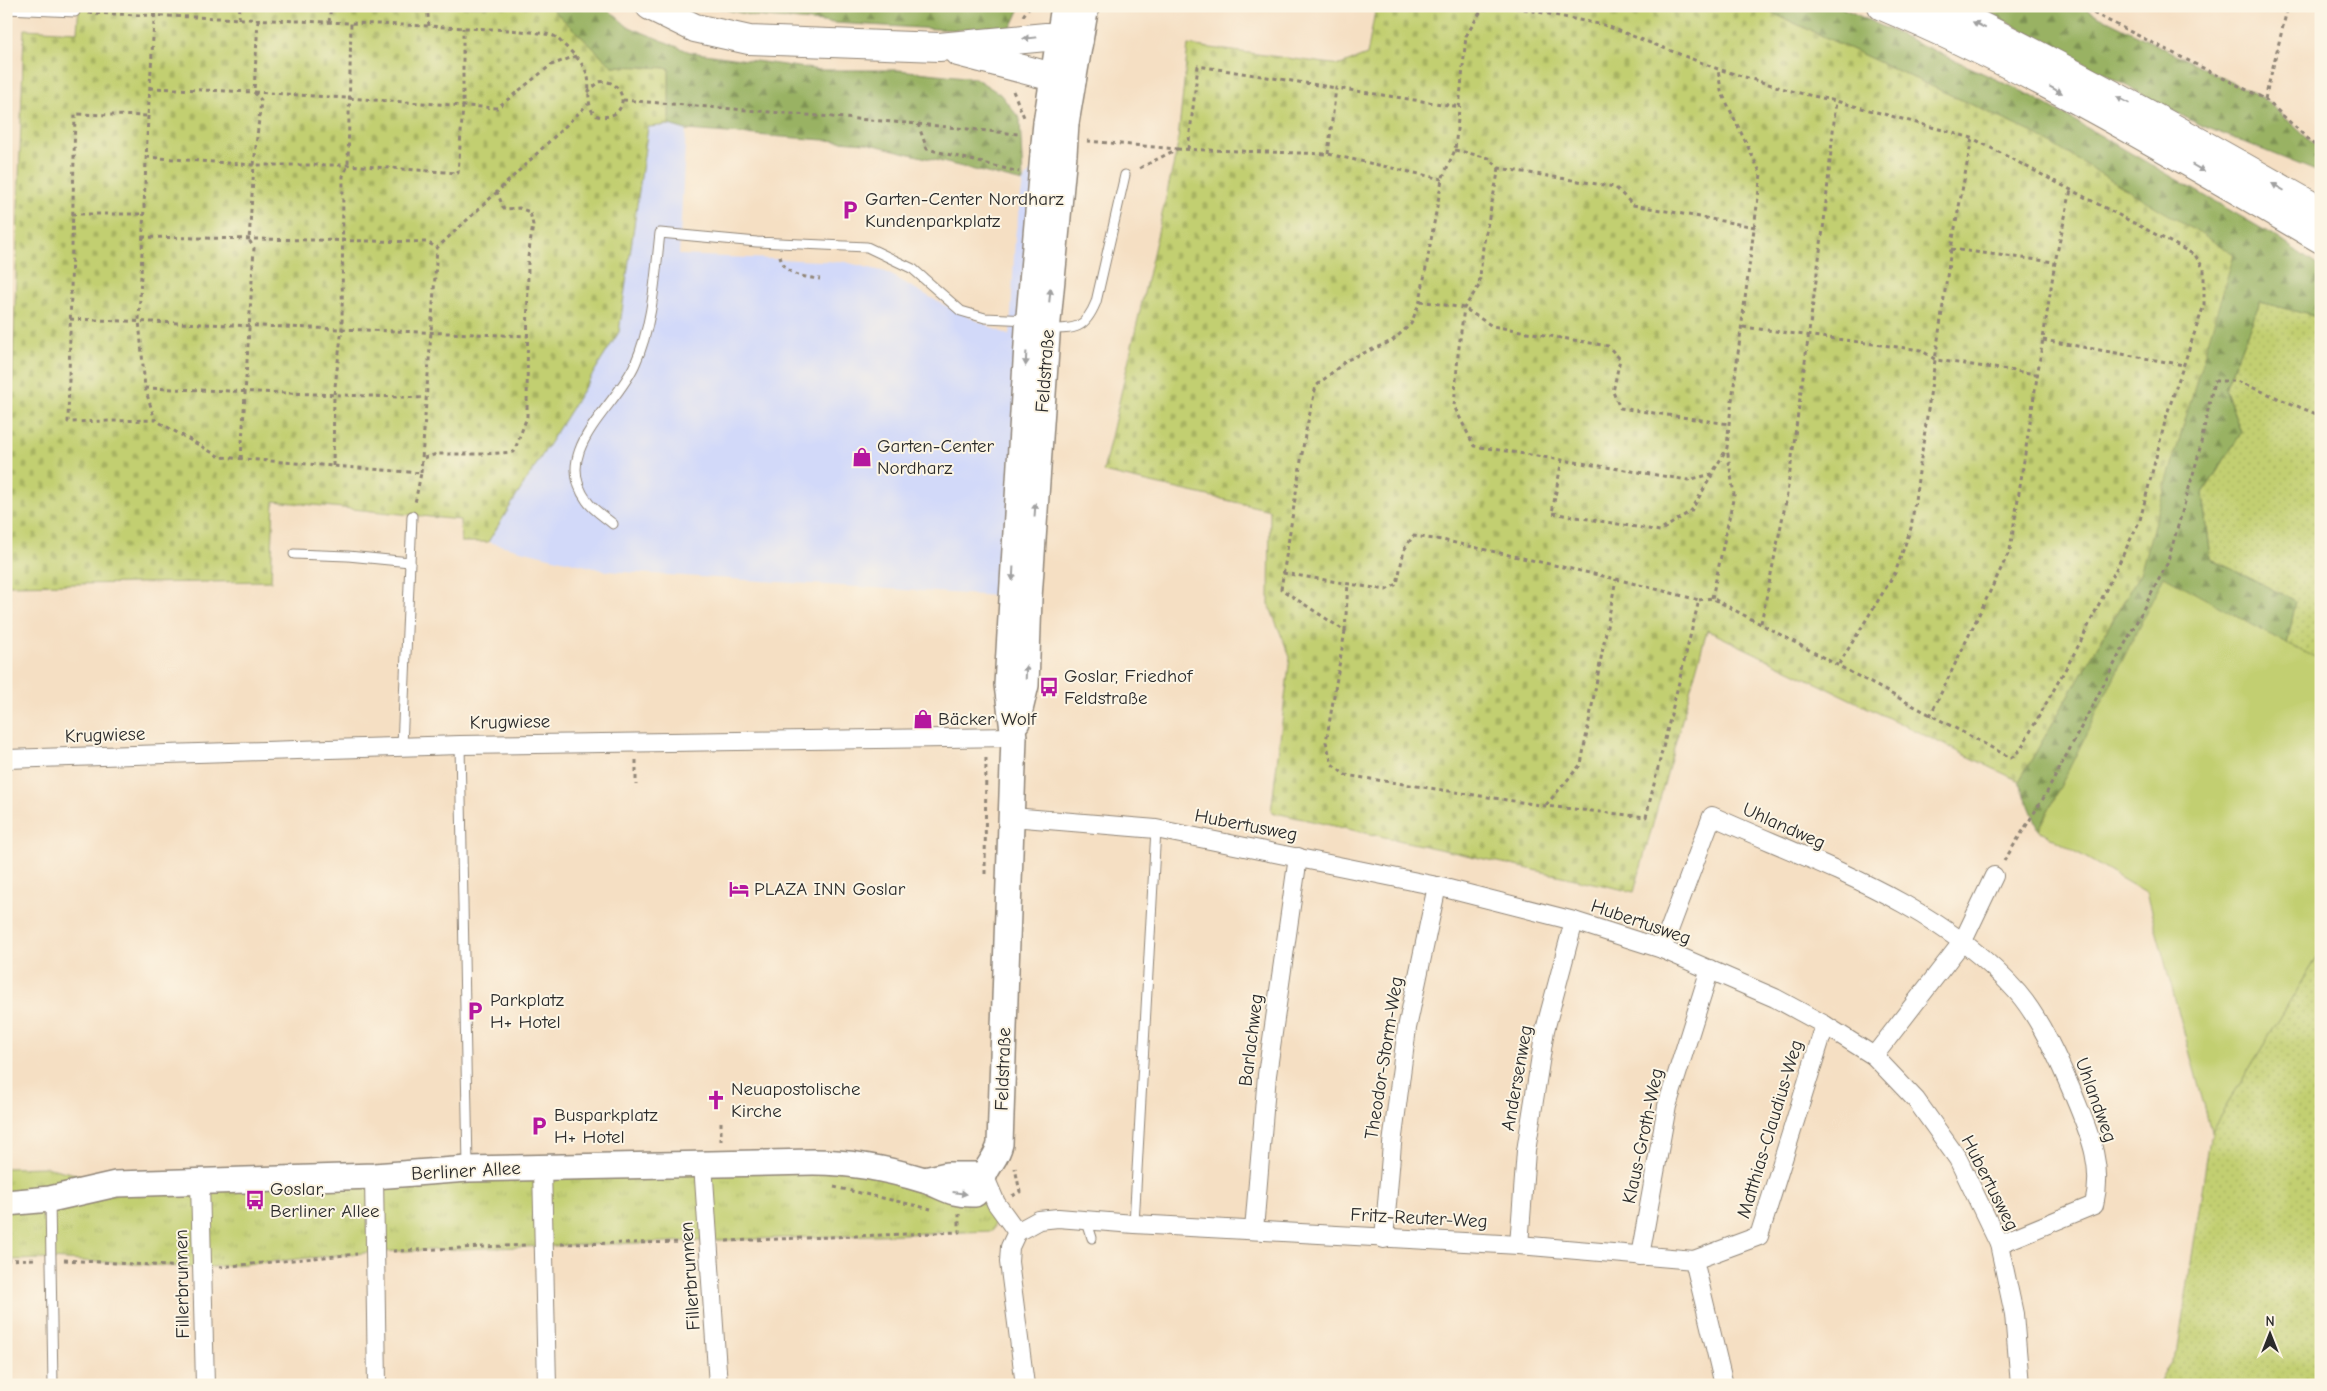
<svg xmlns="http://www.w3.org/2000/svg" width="2327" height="1391" font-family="'Comic Neue',sans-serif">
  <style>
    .built { fill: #d2d9f9 }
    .grass { fill: url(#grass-dots); stroke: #767d4e }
    .forest { fill: url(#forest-firs); stroke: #626e47 }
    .cemetery { fill: url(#cemetery-stones); stroke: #767d4e }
    .park { fill: url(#park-tufts); stroke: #767d4e }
    .garden { fill: #c2cf71; stroke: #767d4e }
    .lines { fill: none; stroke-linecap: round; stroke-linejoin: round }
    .lane-casing { stroke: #908577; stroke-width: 11 }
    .street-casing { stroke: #908577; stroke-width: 20 }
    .secondary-casing { stroke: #908577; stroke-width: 28 }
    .highway-casing { stroke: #908577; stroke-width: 30 }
    .path { stroke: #908577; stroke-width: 3; stroke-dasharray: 4 4; stroke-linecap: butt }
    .lane { stroke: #fff; stroke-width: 9 }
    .street { stroke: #fff; stroke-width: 18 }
    .secondary { stroke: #fff; stroke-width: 25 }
    .highway { stroke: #fff; stroke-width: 28 }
    .secondary-bridge-casing { stroke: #908577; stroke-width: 28; stroke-linecap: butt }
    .secondary-bridge { stroke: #fff; stroke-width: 25 }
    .oneway { fill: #a0a0a0 }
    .labels { text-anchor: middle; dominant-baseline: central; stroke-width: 4; stroke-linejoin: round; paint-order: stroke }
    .poi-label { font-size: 19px; fill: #2b2b2b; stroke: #fcf5e5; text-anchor: start }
    .street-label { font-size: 19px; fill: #2b2b2b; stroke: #fcf5e5 }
  </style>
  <defs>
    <pattern id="grass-dots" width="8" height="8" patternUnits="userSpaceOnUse" patternTransform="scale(1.25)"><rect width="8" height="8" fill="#c2cf71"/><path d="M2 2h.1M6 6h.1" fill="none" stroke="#a7b262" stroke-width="1.8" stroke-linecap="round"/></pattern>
    <pattern id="forest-firs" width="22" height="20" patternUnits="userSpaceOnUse" patternTransform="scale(1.25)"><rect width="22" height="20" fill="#99b263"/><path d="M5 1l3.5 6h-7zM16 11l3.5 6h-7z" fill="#7d9152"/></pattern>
    <pattern id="cemetery-stones" width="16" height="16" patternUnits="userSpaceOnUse" patternTransform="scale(1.25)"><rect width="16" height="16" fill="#c2cf71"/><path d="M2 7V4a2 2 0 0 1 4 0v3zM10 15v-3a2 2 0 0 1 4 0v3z" fill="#a7b262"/></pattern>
    <pattern id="park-tufts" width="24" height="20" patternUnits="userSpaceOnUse" patternTransform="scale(1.25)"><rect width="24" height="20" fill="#c2cf71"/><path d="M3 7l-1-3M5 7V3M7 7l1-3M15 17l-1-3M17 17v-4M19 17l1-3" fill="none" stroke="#a7b262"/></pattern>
  </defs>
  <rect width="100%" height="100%" fill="#fcf5e5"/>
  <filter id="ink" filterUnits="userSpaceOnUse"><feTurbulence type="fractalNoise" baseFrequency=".02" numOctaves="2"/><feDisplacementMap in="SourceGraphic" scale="10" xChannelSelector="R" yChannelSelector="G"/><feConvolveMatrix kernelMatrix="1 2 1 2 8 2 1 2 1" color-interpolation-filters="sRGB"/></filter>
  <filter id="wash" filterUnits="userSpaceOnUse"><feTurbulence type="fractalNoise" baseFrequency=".0096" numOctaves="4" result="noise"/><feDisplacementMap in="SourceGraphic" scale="20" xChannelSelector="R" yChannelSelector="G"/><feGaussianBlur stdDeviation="1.12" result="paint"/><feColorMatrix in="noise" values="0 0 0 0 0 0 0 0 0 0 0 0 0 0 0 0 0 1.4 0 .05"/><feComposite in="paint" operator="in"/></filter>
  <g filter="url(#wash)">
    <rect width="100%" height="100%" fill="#f5dfc3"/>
    <!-- built -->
    <polygon class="built" points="669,125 686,130 679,255 845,262 886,272 942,304 1010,336 1015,237 1023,182 1043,154 1029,598 607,571 488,542 619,332 648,126"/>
    <!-- grass -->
    <g class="grass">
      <polygon points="2260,301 2321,318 2321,660 2287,644 2295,601 2211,559 2203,493 2241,433 2225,388"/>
      <polygon points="2321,951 2321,1385 2158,1385 2178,1348 2211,1131"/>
    </g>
    <!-- forest -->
    <g class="forest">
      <polygon points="549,6 604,6 627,26 690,52 820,70 898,70 975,78 1000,94 1020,119 1023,182 866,143 686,130 669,125 669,68 612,66"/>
      <polygon points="710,6 1021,6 1011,28 955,30 834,23 754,16"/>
      <polygon points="1757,6 1838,6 2030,95 2278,238 2321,268 2321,318 2260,302 2225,388 2241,433 2203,493 2211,559 2296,601 2287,644 2164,577 2039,830 2019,781 2140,573 2033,133"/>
      <polygon points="1977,6 2079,6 2265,99 2321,151 2321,173 2198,124"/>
    </g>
    <!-- cemetery -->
    <g class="cemetery">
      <polygon points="79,6 549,6 612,66 669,68 669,125 648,127 619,332 488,542 461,542 460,520 274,501 271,581 6,585 24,29 77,32"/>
      <polygon points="1376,6 1757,6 2033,133 2234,254 2140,573 2019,781 1707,630 1634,892 1271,812 1290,657 1269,605 1270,510 1103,472 1177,149 1188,45 1340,65 1367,55"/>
    </g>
    <!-- park -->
    <polygon class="park" points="847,1162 975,1194 997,1216 992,1231 374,1252 202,1268 50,1259 6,1260 6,1168 46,1167 116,1184"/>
    <!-- garden -->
    <polygon class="garden" points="2164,576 2287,644 2321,660 2321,951 2211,1131 2146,893 2039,830"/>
  </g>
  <g filter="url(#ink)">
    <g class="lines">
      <defs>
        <g id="lane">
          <polyline points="6,9 75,12"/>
          <path d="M1048 329C1076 329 1085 329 1096 302L1125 175"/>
          <path d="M613 524C605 517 593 510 587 501 550 450 616 408 635 364 653 324 655 277 660 233L757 242 867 247 913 269 961 311 985 318 1028 320"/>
          <polyline points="294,554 348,556 410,562"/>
          <polyline points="460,745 468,1167"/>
          <polyline points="402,746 412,516"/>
          <polyline points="50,1200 53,1385"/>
          <polyline points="1086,1219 1092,1238"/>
          <polyline points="1134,1224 1156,829"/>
        </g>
        <g id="street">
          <polyline points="6,759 460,745 1014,737"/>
          <polyline points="1012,817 1156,829 1437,886 1574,921 1662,949 1775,998 1825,1025 1874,1056 1916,1100 1958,1159 1999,1244 2014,1314 2020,1385"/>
          <path d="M1662 949 1712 816C1818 864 1939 903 2018 993 2041 1020 2060 1063 2074 1096 2089 1133 2104 1165 2094 1205L1999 1244"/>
          <polyline points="1874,1056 1963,941 1994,876"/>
          <polyline points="703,1164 718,1385"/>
          <polyline points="542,1168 547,1385"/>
          <polyline points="984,1175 996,1203 1017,1232 1010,1247 1009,1262 1025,1385"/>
          <polyline points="374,1176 377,1385"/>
          <polyline points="200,1182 205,1385"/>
          <polyline points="1254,1230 1267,1075 1298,857"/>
          <polyline points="1017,1232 1039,1220 1058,1218 1134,1224 1519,1245 1694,1260 1724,1385"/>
          <polyline points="1384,1239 1392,1144 1407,1028 1437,886"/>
          <polyline points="1519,1245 1526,1151 1545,1030 1574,921"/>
          <polyline points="1640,1256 1667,1106 1710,969"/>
          <polyline points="1694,1260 1759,1236 1825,1025"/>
        </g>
        <g id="secondary">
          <polyline points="1046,123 1064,6"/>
          <polyline points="1066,123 1086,6"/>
          <polyline points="1017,722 1026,685 1029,598 1048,321 1064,154"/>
          <polyline points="925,1180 947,1175 984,1175"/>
          <path d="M6 1203 50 1199 116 1184 374 1176 468 1169 813 1162C850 1162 888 1169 924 1180 945 1187 950 1195 975 1194 981 1189 981 1183 984 1176 988 1164 997 1158 1000 1144L1014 737 1007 685 1028 328 1043 154"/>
        </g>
        <g id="highway">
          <polyline points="650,6 695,28 749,40 939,47 1046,37 1079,40"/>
          <path d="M1882 6C2035 70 2178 156 2321 239"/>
          <path d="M1940 6C2070 69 2195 139 2321 211"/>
          <polyline points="958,52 1053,77 1072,79"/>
        </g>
      </defs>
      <!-- lane casing -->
      <use href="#lane" class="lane-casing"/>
      <!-- street casing -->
      <use href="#street" class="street-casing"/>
      <!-- secondary casing -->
      <use href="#secondary" class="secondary-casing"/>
      <!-- highway casing -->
      <use href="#highway" class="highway-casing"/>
      <!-- path -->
      <g class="path">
        <polyline points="155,6 148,116 75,114 68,422 155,420 220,457 421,473 415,503"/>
        <path d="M427 6 429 26C468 29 513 28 551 35 555 36 557 38 560 41 570 51 584 62 588 77 591 89 582 122 609 116 632 110 622 77 599 82L588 92"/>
        <polyline points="1503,6 1481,11 1466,36 1455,150 1442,179 1420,301 1411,324 1392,341 1347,360 1316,386 1305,435 1281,589 1345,631 1326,742 1332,764 1345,775 1546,806 1646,817 1699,600 1712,598 2011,758 2020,750 2080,643 2140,520 2167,414 2204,305 2204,269 2195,255 1972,138 1836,101 1795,92 1718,69 1604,25 1508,6"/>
        <polyline points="2079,6 2265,99 2321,151"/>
        <polyline points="88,13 429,26"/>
        <polyline points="1023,16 1030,6"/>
        <polyline points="239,19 240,6"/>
        <polyline points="329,22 331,6"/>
        <polyline points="150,88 254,92 497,108 551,65 576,56"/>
        <polyline points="1013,91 1024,117"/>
        <polyline points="2265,99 2288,6"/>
        <polyline points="623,100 918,124 1018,134"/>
        <polyline points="148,116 139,320 145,388 155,420"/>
        <polyline points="918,124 927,149 1019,172"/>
        <polyline points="1087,141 1177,149 1138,169"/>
        <polyline points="1177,149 1328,154 1442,179"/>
        <polyline points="1188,149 1198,66 1336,88"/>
        <polyline points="1455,150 1489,158 1499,168 1615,187 1633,205 1755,227"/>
        <polyline points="1328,154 1336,88 1461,107"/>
        <polyline points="146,157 254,165 348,165 458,173 463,106 463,28"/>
        <polyline points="1499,168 1483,247 1479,286 1464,308 1458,355 1454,406 1474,446 1688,480 1712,474 1727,448"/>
        <polyline points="72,214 144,214"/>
        <polyline points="142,237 427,242 437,248"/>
        <polyline points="1951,249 2055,262"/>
        <path d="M780 256C784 275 803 277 820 279"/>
        <polyline points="1420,301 1464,308 1492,326 1608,346 1620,359 1613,392 1620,408 1729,424"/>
        <polyline points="70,319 528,336"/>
        <polyline points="1743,327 1921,350 1936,360 2036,374"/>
        <polyline points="2043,340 2184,365"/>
        <polyline points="145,388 426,398"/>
        <polyline points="424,458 437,454 482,454 514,452 527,417 528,257 533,225 530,212 519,208 504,209 497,192 588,104"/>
        <polyline points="241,459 254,248 249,240 254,165 261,100 254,92 258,20"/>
        <polyline points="1562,459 1552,513 1660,531 1691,511 1712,475"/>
        <polyline points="333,466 334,395 342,328 343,176 348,165 351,23"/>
        <polyline points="421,473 437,248 497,192"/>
        <polyline points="1283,573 1386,590 1397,584 1404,550 1413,536 1442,540 1616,579 1699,600"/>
        <polyline points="1712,598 1734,495 1727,448 1729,424 1761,174 1721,91 1718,69"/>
        <polyline points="1761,623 1786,501 1824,222 1836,101"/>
        <polyline points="1345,631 1348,583"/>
        <polyline points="1839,664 1895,573 1911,528 1951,249 1972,138"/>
        <polyline points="1930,716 2010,550 2055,262 2071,190"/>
        <polyline points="636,760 636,785"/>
        <polyline points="1546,805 1581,764 1616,579"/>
        <polyline points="2004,861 2046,794 2167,564 2198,457 2214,381 2237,381 2321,416"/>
        <polyline points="985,874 986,756"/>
        <polyline points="721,1122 721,1141"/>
        <polyline points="834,1187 931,1209"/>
        <polyline points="1012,1196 1020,1192 1015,1168"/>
        <polyline points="726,1241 959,1232 959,1214"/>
        <polyline points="561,1244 689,1242"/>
        <polyline points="393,1251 527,1245"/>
        <polyline points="6,1260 38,1259"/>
        <polyline points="64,1260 185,1267"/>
        <polyline points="219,1267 357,1254"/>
        <polyline points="2315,1385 2321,1375"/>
      </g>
      <!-- lane -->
      <use href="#lane" class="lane"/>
      <!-- street -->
      <use href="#street" class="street"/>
      <!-- secondary -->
      <use href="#secondary" class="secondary"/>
      <!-- highway -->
      <use href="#highway" class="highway"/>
      <defs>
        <g id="secondary-bridge">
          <polyline points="1043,154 1046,123"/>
          <polyline points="1064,154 1066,123"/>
        </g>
      </defs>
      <!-- secondary-bridge casing -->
      <use href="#secondary-bridge" class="secondary-bridge-casing"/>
      <!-- secondary-bridge -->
      <use href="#secondary-bridge" class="secondary-bridge"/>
    </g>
    <!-- one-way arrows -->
    <defs><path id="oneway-solid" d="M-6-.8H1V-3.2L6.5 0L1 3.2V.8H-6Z" transform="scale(1.25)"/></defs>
    <g class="oneway">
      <use href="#oneway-solid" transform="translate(1979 25) rotate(-154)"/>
      <use href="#oneway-solid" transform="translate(1030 38) rotate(174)"/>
      <use href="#oneway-solid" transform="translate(2056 90) rotate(28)"/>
      <use href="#oneway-solid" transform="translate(2123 100) rotate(-152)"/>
      <use href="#oneway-solid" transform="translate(2198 168) rotate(30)"/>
      <use href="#oneway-solid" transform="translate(2278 187) rotate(-150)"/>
      <use href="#oneway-solid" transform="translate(1050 295) rotate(-84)"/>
      <use href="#oneway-solid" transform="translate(1026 359) rotate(93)"/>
      <use href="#oneway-solid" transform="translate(1035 510) rotate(-86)"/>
      <use href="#oneway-solid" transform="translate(1013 574) rotate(93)"/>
      <use href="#oneway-solid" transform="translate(1026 672) rotate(-88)"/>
      <use href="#oneway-solid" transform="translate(960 1193) rotate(8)"/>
    </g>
  </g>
  <!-- icons -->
  <defs>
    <symbol id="parking-bare" viewBox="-9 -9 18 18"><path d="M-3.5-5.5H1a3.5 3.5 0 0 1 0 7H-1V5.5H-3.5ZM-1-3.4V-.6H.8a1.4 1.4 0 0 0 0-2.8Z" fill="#b5179e" stroke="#fcf5e5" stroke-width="2.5" paint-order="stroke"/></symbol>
    <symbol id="shop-bare" viewBox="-9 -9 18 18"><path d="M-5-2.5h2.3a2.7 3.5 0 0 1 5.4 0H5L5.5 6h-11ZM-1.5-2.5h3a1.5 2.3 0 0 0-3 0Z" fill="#b5179e" stroke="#fcf5e5" stroke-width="2.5" paint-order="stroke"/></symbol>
    <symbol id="bus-bare" viewBox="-9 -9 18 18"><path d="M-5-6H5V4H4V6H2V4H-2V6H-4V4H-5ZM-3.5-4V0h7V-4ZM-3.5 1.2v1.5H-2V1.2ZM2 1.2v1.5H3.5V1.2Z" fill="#b5179e" stroke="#fcf5e5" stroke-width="2.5" paint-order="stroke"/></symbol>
    <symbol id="hotel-bare" viewBox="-9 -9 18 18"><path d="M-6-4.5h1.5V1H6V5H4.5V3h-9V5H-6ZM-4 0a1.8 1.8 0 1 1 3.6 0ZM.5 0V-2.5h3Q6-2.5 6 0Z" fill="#b5179e" stroke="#fcf5e5" stroke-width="2.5" paint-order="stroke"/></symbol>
    <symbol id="church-bare" viewBox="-9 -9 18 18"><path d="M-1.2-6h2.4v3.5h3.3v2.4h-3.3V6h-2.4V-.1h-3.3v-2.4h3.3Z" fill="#b5179e" stroke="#fcf5e5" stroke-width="2.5" paint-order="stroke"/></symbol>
  </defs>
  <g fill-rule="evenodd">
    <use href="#parking-bare" x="836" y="196" width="28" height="28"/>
    <use href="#shop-bare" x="848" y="443" width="28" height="28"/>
    <use href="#bus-bare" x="1035" y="673" width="28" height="28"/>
    <use href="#shop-bare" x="909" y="705" width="28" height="28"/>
    <use href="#hotel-bare" x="725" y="875" width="28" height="28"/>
    <use href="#parking-bare" x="461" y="997" width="28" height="28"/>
    <use href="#church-bare" x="702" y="1086" width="28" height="28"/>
    <use href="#parking-bare" x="525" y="1112" width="28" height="28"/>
    <use href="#bus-bare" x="241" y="1186" width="28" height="28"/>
  </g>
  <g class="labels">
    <!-- poi labels -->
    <g class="poi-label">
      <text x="865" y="199">Garten-Center Nordharz<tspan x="865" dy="22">Kundenparkplatz</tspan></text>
      <text x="877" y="446">Garten-Center<tspan x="877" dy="22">Nordharz</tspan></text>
      <text x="1064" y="676">Goslar, Friedhof<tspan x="1064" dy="22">Feldstraße</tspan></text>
      <text x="938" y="719">Bäcker Wolf</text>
      <text x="754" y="889">PLAZA INN Goslar</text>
      <text x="490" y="1000">Parkplatz<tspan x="490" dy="22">H+ Hotel</tspan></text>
      <text x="731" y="1089">Neuapostolische<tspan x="731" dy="22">Kirche</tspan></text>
      <text x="554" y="1115">Busparkplatz<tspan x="554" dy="22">H+ Hotel</tspan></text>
      <text x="270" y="1189">Goslar,<tspan x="270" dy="22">Berliner Allee</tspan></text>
    </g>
    <!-- street labels -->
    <g class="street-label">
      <text transform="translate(1045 371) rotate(-86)">Feldstraße</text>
      <text transform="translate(510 722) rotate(-1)">Krugwiese</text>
      <text transform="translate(105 735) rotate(-2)">Krugwiese</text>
      <text transform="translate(1246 825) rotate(11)">Hubertusweg</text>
      <text transform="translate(1784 826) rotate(24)">Uhlandweg</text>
      <text transform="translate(1641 922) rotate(19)">Hubertusweg</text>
      <text transform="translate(1251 1040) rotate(-83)">Barlachweg</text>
      <text transform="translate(1384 1058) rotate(-81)">Theodor-Storm-Weg</text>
      <text transform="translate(1003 1069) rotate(-88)">Feldstraße</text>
      <text transform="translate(1517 1078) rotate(-80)">Andersenweg</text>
      <text transform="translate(2096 1100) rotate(70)">Uhlandweg</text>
      <text transform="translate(1770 1129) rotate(-73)">Matthias-Claudius-Weg</text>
      <text transform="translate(1643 1136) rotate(-78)">Klaus-Groth-Weg</text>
      <text transform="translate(466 1171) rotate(-3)">Berliner Allee</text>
      <text transform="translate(1990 1183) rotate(63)">Hubertusweg</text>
      <text transform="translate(1419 1218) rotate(3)">Fritz-Reuter-Weg</text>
      <text transform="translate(690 1276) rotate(-94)">Fillerbrunnen</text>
      <text transform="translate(182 1284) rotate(-91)">Fillerbrunnen</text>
    </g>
  </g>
  <!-- margin -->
  <rect width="2327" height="1391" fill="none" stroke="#fcf5e5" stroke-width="25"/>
  <!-- north arrow -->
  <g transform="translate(2270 1334)" stroke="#fcf5e5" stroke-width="4" paint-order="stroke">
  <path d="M0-4L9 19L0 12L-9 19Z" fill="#2b2b2b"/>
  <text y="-8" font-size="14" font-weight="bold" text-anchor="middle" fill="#2b2b2b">N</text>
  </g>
</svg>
